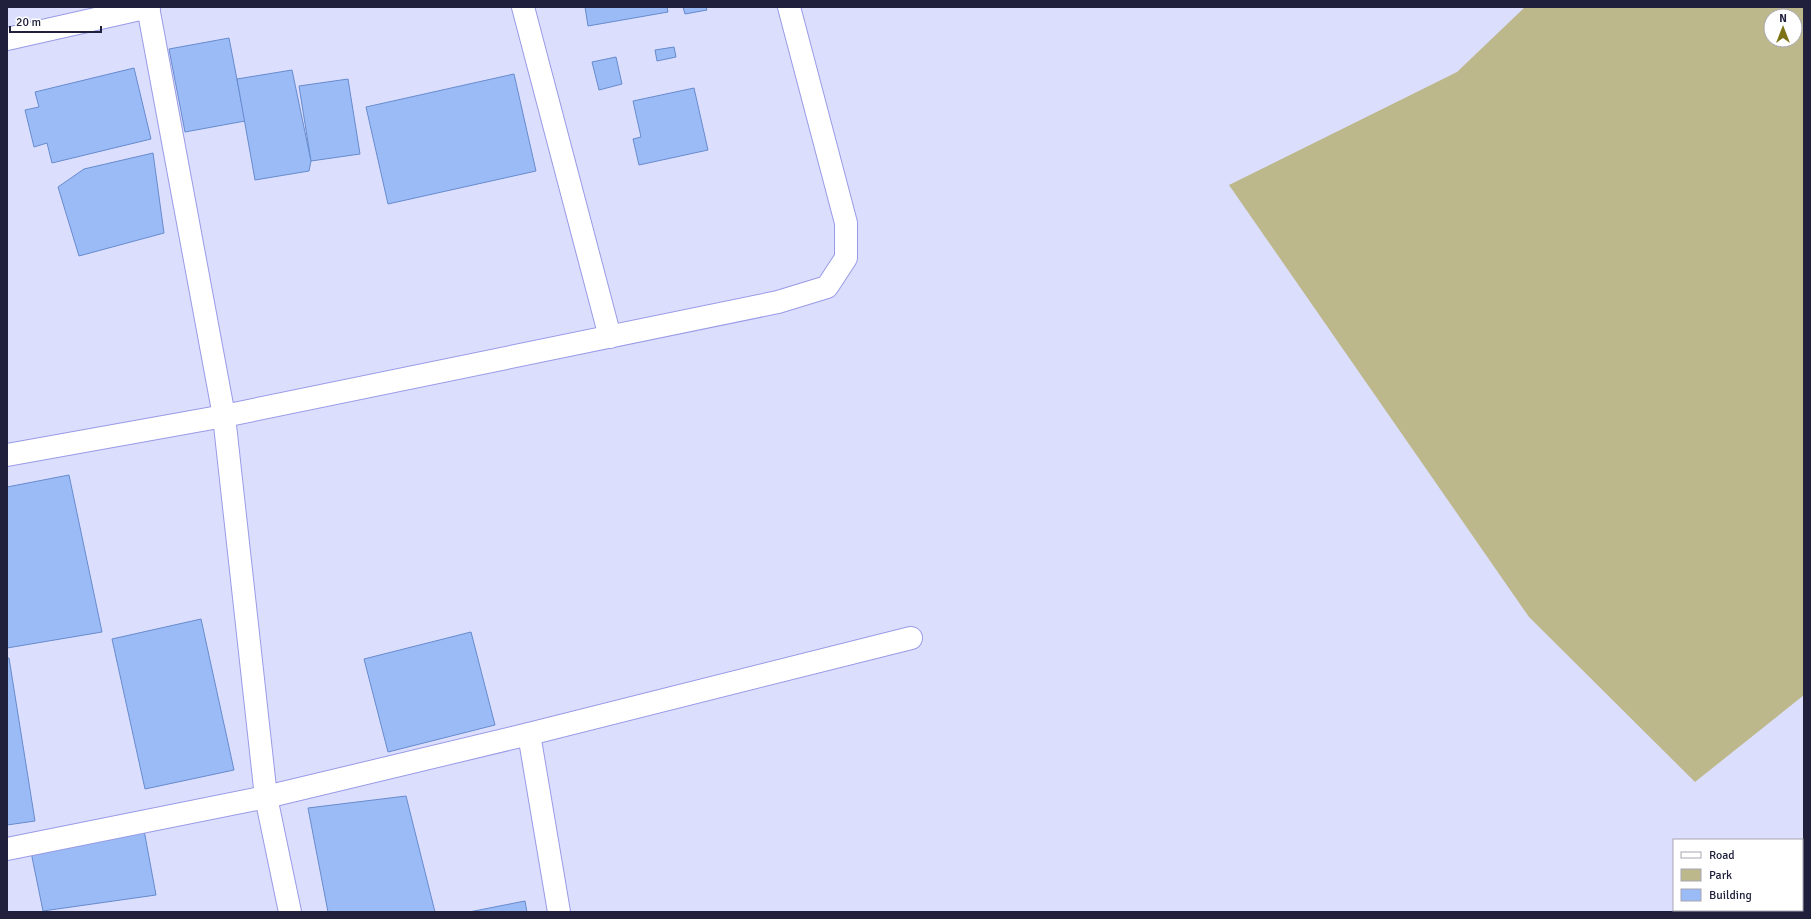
<svg xmlns="http://www.w3.org/2000/svg" width="1811" height="919" font-family="Signika,sans-serif">
  <style>
    .green { fill: #bdb88b; fill-rule: evenodd }
    .building { fill: #9abbf6; stroke: #678bce }
    .lines { fill: none; stroke-linecap: round; stroke-linejoin: round }
    .minor-casing { stroke: #999be6; stroke-width: 24 }
    .minor { stroke: #fff; stroke-width: 22 }
  </style>
  <rect width="100%" height="100%" fill="#dcdefe"/>
  <!-- green -->
  <path class="green" d="M1525 7H1804V695L1695 782 1529 617 1229 185 1457 72ZM1771 16H1795V40H1771Z"/>
  <!-- building -->
  <g class="building">
    <polygon points="585,7 667,7 668,12 588,26"/>
    <polygon points="683,7 706,7 707,10 685,14"/>
    <polygon points="229,38 245,121 185,132 169,49"/>
    <polygon points="674,47 676,57 657,61 655,50"/>
    <polygon points="616,57 622,84 599,90 592,62"/>
    <polygon points="134,68 151,139 52,163 47,143 34,147 25,110 39,107 35,92"/>
    <polygon points="292,70 311,161 309,171 255,180 237,79"/>
    <polygon points="514,74 536,171 388,204 366,107"/>
    <polygon points="348,79 360,154 311,161 299,86"/>
    <polygon points="694,88 708,150 639,165 633,139 641,137 633,101"/>
    <polygon points="153,153 164,233 79,256 58,187 84,169"/>
    <polygon points="69,475 102,632 7,648 7,487"/>
    <polygon points="201,619 234,770 145,789 112,639"/>
    <polygon points="471,632 495,725 388,752 364,659"/>
    <polygon points="7,658 9,658 35,821 7,825"/>
    <polygon points="406,796 435,912 328,912 308,808"/>
    <polygon points="144,830 156,895 43,911 31,852"/>
    <polygon points="525,901 527,912 469,912"/>
  </g>
  <g class="lines">
    <defs>
      <g id="minor">
        <polyline points="148,7 224,416 266,797 290,912"/>
        <polyline points="523,7 610,337"/>
        <polyline points="7,39 149,7"/>
        <polyline points="7,455 224,416 778,302 827,287 846,258 846,223 789,7"/>
        <polyline points="529,734 559,912"/>
        <polyline points="7,849 266,797 529,734 911,638"/>
      </g>
    </defs>
    <!-- minor casing -->
    <use href="#minor" class="minor-casing"/>
    <!-- minor -->
    <use href="#minor" class="minor"/>
  </g>
  <!-- border -->
  <rect width="1811" height="919" fill="none" stroke="#20203d" stroke-width="16"/>
  <!-- legend -->
  <rect x="1673" y="839" width="130" height="72" fill="#ffffff" stroke="#a6a6b1"/>
  <rect x="1681" y="852" width="20" height="6" fill="#ffffff" stroke="#a6a6b1"/>
  <text x="1709" y="859" font-size="12" fill="#20203d">Road</text>
  <rect x="1681" y="869" width="20" height="12" fill="#bdb88b" stroke="#a6a6b1"/>
  <text x="1709" y="879" font-size="12" fill="#20203d">Park</text>
  <rect x="1681" y="889" width="20" height="12" fill="#9abbf6" stroke="#a6a6b1"/>
  <text x="1709" y="899" font-size="12" fill="#20203d">Building</text>
  <!-- north arrow -->
  <g transform="translate(1783 28)"><circle r="19" fill="#ffffff" stroke="#a6a6b1"/>
  <path d="M0-3L7 15L0 10L-7 15Z" fill="#7d7314"/>
  <text y="-6" font-size="11" font-weight="bold" text-anchor="middle" fill="#20203d">N</text>
  </g>
  <!-- scale -->
  <path d="M10 26v6h91v-6" fill="none" stroke="#20203d" stroke-width="2"/>
  <text x="16" y="26" font-size="12" fill="#20203d" stroke="#ffffff" stroke-width="3" paint-order="stroke">20 m</text>
</svg>
